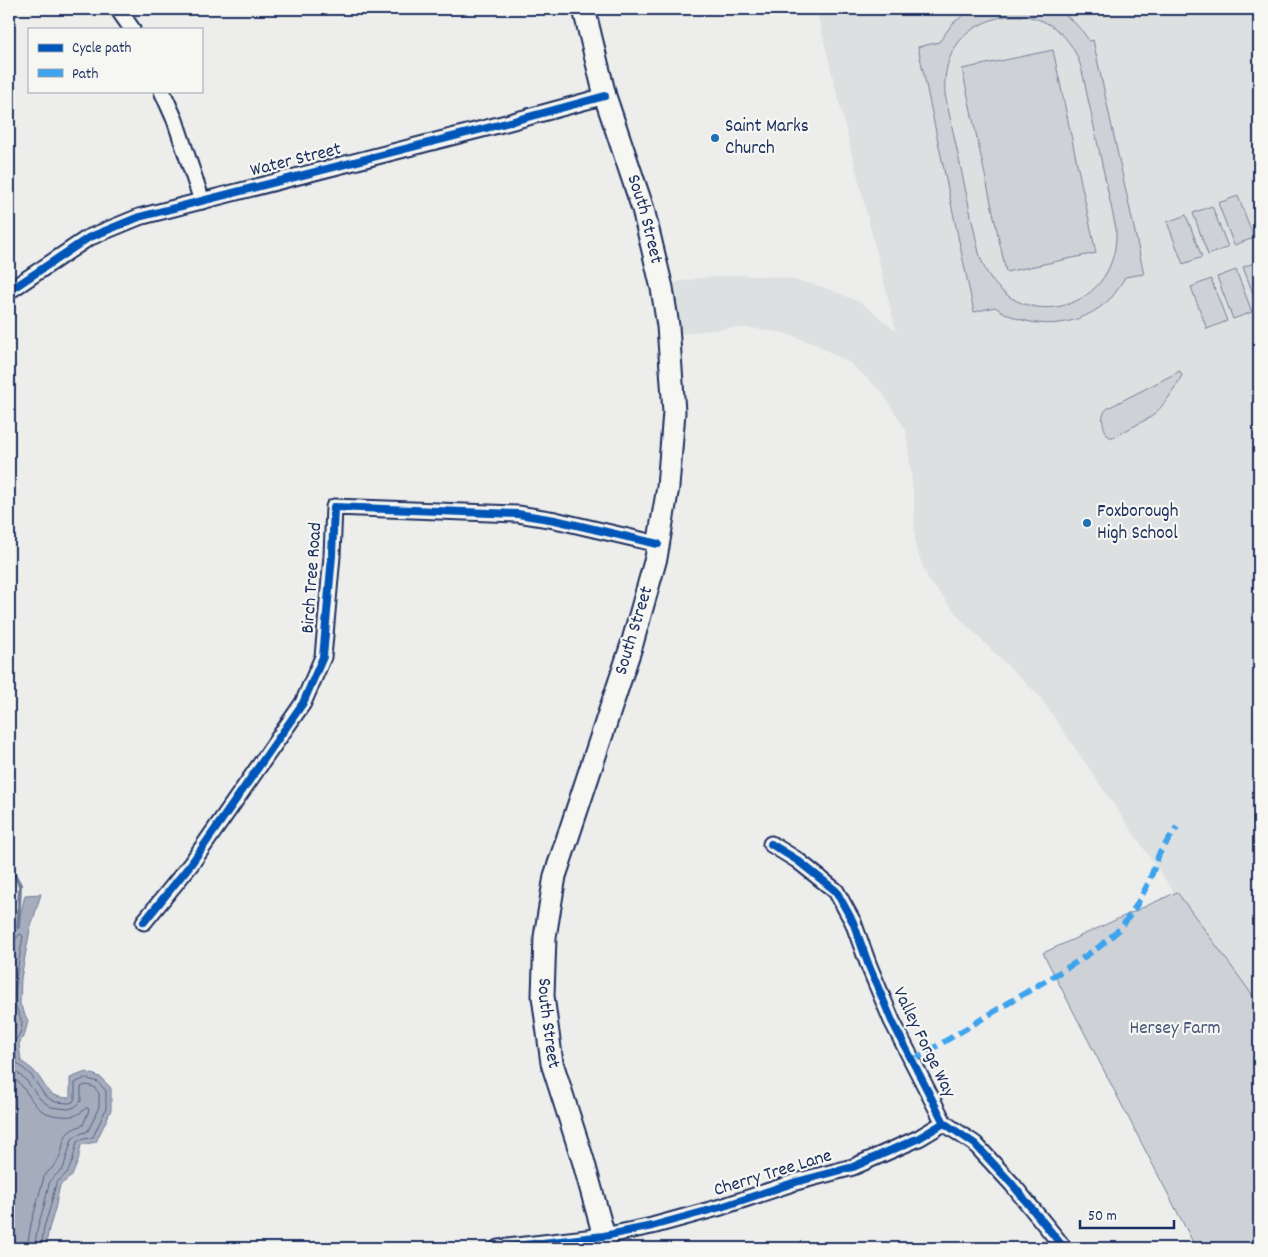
<svg xmlns="http://www.w3.org/2000/svg" width="1268" height="1257" font-family="Dekko,sans-serif">
  <style>
    .built { fill: #dde0e1 }
    .green { fill: #ced2d7; stroke: #74809a; fill-rule: evenodd }
    .water { fill: #a5acbc; stroke: #6e7a96 }
    .lines { fill: none; stroke-linecap: round; stroke-linejoin: round }
    .shore { stroke: #526184; stroke-width: 1 }
    .stream { stroke: #6e7a96; stroke-width: 4 }
    .minor-casing { stroke: #1b2f5e; stroke-width: 19 }
    .secondary-casing { stroke: #1b2f5e; stroke-width: 25 }
    .minor { stroke: #f6f6f2; stroke-width: 15 }
    .secondary { stroke: #f6f6f2; stroke-width: 21 }
    .quiet { stroke: #3da3ed; stroke-width: 6; stroke-dasharray: 12 6; stroke-linecap: butt }
    .cycleway-casing { stroke: #f6f6f2; stroke-width: 11 }
    .cycleway { stroke: #0057b8; stroke-width: 8 }
    .poi-dot { fill: #1f6fb2; stroke: #f6f6f2; stroke-width: 2 }
    .labels { text-anchor: middle; dominant-baseline: central; stroke-width: 4.5; stroke-linejoin: round; paint-order: stroke }
    .poi-label { font-size: 19px; fill: #1b2f5e; stroke: #f6f6f2; text-anchor: start }
    .street-label { font-size: 19px; fill: #1b2f5e; stroke: #f6f6f2 }
    .park-label { font-size: 19px; fill: #48587c; stroke: #f6f6f2 }
  </style>
  <rect width="100%" height="100%" fill="#edeeec"/>
  <filter id="ink" filterUnits="userSpaceOnUse"><feTurbulence type="fractalNoise" baseFrequency=".02" numOctaves="2"/><feDisplacementMap in="SourceGraphic" scale="10" xChannelSelector="R" yChannelSelector="G"/><feConvolveMatrix kernelMatrix="1 2 1 2 8 2 1 2 1" color-interpolation-filters="sRGB"/></filter>
  <g filter="url(#ink)">
    <!-- built -->
    <polygon class="built" points="816,9 1259,9 1259,1012 1229,973 1040,697 964,623 928,579 915,546 914,501 906,430 881,391 850,363 815,344 784,333 750,328 729,328 679,334 671,283 699,278 738,275 781,277 824,287 862,303 896,331"/>
    <!-- green -->
    <g class="green">
      <path d="M972 9H1056C1069 17 1081 27 1089 41L1093 40 1144 274 1125 277C1121 284 1117 291 1112 297 1081 329 1031 332 995 307L974 312 918 47 939 42 953 23ZM1006 16C1015 16 1025 15 1034 18 1059 25 1076 46 1082 71L1116 229C1120 319 1003 338 979 253L945 94C942 51 965 24 1006 16Z"/>
      <polygon points="1053,50 1096,253 1006,272 962,69"/>
      <polygon points="1238,196 1254,238 1234,245 1218,203"/>
      <polygon points="1212,206 1228,247 1208,255 1193,213"/>
      <polygon points="1186,215 1202,257 1183,264 1167,222"/>
      <polygon points="1259,261 1259,309 1243,267"/>
      <polygon points="1236,270 1252,312 1233,319 1217,277"/>
      <polygon points="1211,279 1227,321 1207,329 1191,287"/>
      <path d="M1180 371 1182 375C1175 390 1163 407 1151 417L1114 437H1110L1107 435C1103 425 1099 416 1108 408Z"/>
      <polygon points="1177,892 1259,1004 1259,1248 1196,1248 1043,953"/>
    </g>
    <!-- water -->
    <path class="water" d="M41 894 30 930 21 978 20 1004 28 1021 25 1033 19 1044 21 1061C25 1064 30 1067 34 1071 49 1087 43 1097 70 1098V1078L86 1072 100 1077 111 1088V1110L96 1142 81 1145 78 1161 72 1176 60 1185 55 1209 49 1229 45 1248H9V940L17 929 25 895Z"/>
    <g class="lines">
      <!-- shore -->
      <g class="shore">
        <polyline points="9,942 14,941 20,934 23,936 16,978 15,1005 22,1022 21,1031 14,1043 17,1063 31,1075 45,1096 55,1102 69,1103 73,1102 75,1098 75,1083 85,1078 98,1082 106,1091 106,1109 93,1137 80,1140 77,1142 73,1159 68,1172 56,1183 50,1208 44,1227 41,1248"/>
        <polyline points="9,948 13,949 14,951 10,977 9,1004 16,1023 15,1029 9,1041"/>
        <polyline points="9,1051 10,1063 12,1068 26,1080 40,1099 51,1107 68,1109 75,1107 81,1101 81,1087 86,1085 94,1087 99,1093 99,1107 88,1131 77,1135 72,1139 63,1169 50,1180 44,1206 38,1226 34,1248"/>
        <path d="M9 1075C13 1078 18 1081 21 1085 35 1102 35 1114 61 1116 72 1117 78 1116 86 1108H88L89 1110 83 1125C56 1134 68 1143 57 1162 54 1168 47 1171 44 1177L31 1224 27 1248"/>
      </g>
      <!-- stream -->
      <polyline class="stream" points="9,865 20,885 18,927"/>
      <defs>
        <g id="minor">
          <polyline points="118,9 132,29"/>
          <polyline points="162,91 175,120 202,201"/>
          <polyline points="9,291 88,238 139,217 506,123 605,96"/>
          <polyline points="771,844 797,860 836,891 853,922 869,966 892,1021 944,1123 975,1144 1012,1184 1064,1248"/>
          <polyline points="144,922 191,864 303,703 323,657 332,556 334,507 518,514 555,520 658,544"/>
          <polyline points="498,1248 604,1236 652,1226 721,1207 796,1182 853,1167 919,1138 944,1123"/>
        </g>
        <g id="secondary">
          <path id="s1" d="M584 9 605 96 643 209 662 288 668 326 674 412 668 487 656 558 632 644 555 876 545 937 543 996 552 1063 583 1160 604 1236 606 1248"/>
        </g>
      </defs>
      <!-- minor casing -->
      <use href="#minor" class="minor-casing"/>
      <!-- secondary casing -->
      <use href="#secondary" class="secondary-casing"/>
      <!-- minor -->
      <use href="#minor" class="minor"/>
      <!-- secondary -->
      <use href="#secondary" class="secondary"/>
      <!-- quiet -->
      <polyline class="quiet" points="912,1061 1075,963 1099,947 1121,928 1136,906 1149,882 1159,854 1177,827"/>
      <defs>
        <g id="cycleway">
          <polyline points="9,291 88,238 139,217 506,123 605,96"/>
          <polyline points="771,844 797,860 836,891 853,922 869,966 892,1021 944,1123 975,1144 1012,1184 1064,1248"/>
          <polyline points="144,922 191,864 303,703 323,657 332,556 334,507 518,514 555,520 658,544"/>
          <polyline points="498,1248 604,1236 652,1226 721,1207 796,1182 853,1167 919,1138 944,1123"/>
        </g>
      </defs>
      <!-- cycleway casing -->
      <use href="#cycleway" class="cycleway-casing"/>
      <!-- cycleway -->
      <use href="#cycleway" class="cycleway"/>
    </g>
  </g>
  <!-- markers -->
  <g class="poi-dot">
    <circle cx="715" cy="138" r="5"/>
    <circle cx="1087" cy="523" r="5"/>
  </g>
  <g class="labels">
    <!-- poi labels -->
    <g class="poi-label">
      <text x="725" y="127">Saint Marks<tspan x="725" dy="22">Church</tspan></text>
      <text x="1097" y="512">Foxborough<tspan x="1097" dy="22">High School</tspan></text>
    </g>
    <!-- street labels -->
    <g class="street-label">
      <text transform="translate(296 161) rotate(-14)">Water Street</text>
      <text stroke="none"><textPath href="#s1" startOffset="219">South Street</textPath></text>
      <text transform="translate(313 578) rotate(-86)">Birch Tree Road</text>
      <text transform="translate(635 631) rotate(-73)">South Street</text>
      <text stroke="none"><textPath href="#s1" startOffset="1044">South Street</textPath></text>
      <text transform="translate(923 1043) rotate(64)">Valley Forge Way</text>
      <text transform="translate(773 1174) rotate(-17)">Cherry Tree Lane</text>
    </g>
    <!-- park labels -->
    <g class="park-label">
      <text x="1175" y="1029">Hersey Farm</text>
    </g>
  </g>
  <!-- margin -->
  <rect width="1268" height="1257" fill="none" stroke="#f6f6f2" stroke-width="30"/>
  <rect x="15" y="15" width="1238" height="1227" fill="none" stroke="#1b2f5e" stroke-width="2" filter="url(#ink)"/>
  <!-- legend -->
  <rect x="28" y="28" width="175" height="65" fill="#f6f6f2" stroke="#9ea6b7"/>
  <rect x="38" y="44" width="25" height="8" fill="#0057b8" stroke="#9ea6b7"/>
  <text x="72" y="52" font-size="15" fill="#1b2f5e">Cycle path</text>
  <rect x="38" y="69" width="25" height="8" fill="#3da3ed" stroke="#9ea6b7"/>
  <text x="72" y="78" font-size="15" fill="#1b2f5e">Path</text>
  <!-- scale -->
  <path d="M1080 1220v8h94v-8" fill="none" stroke="#1b2f5e" stroke-width="2.5"/>
  <text x="1088" y="1220" font-size="15" fill="#1b2f5e" stroke="#f6f6f2" stroke-width="4" paint-order="stroke">50 m</text>
</svg>
